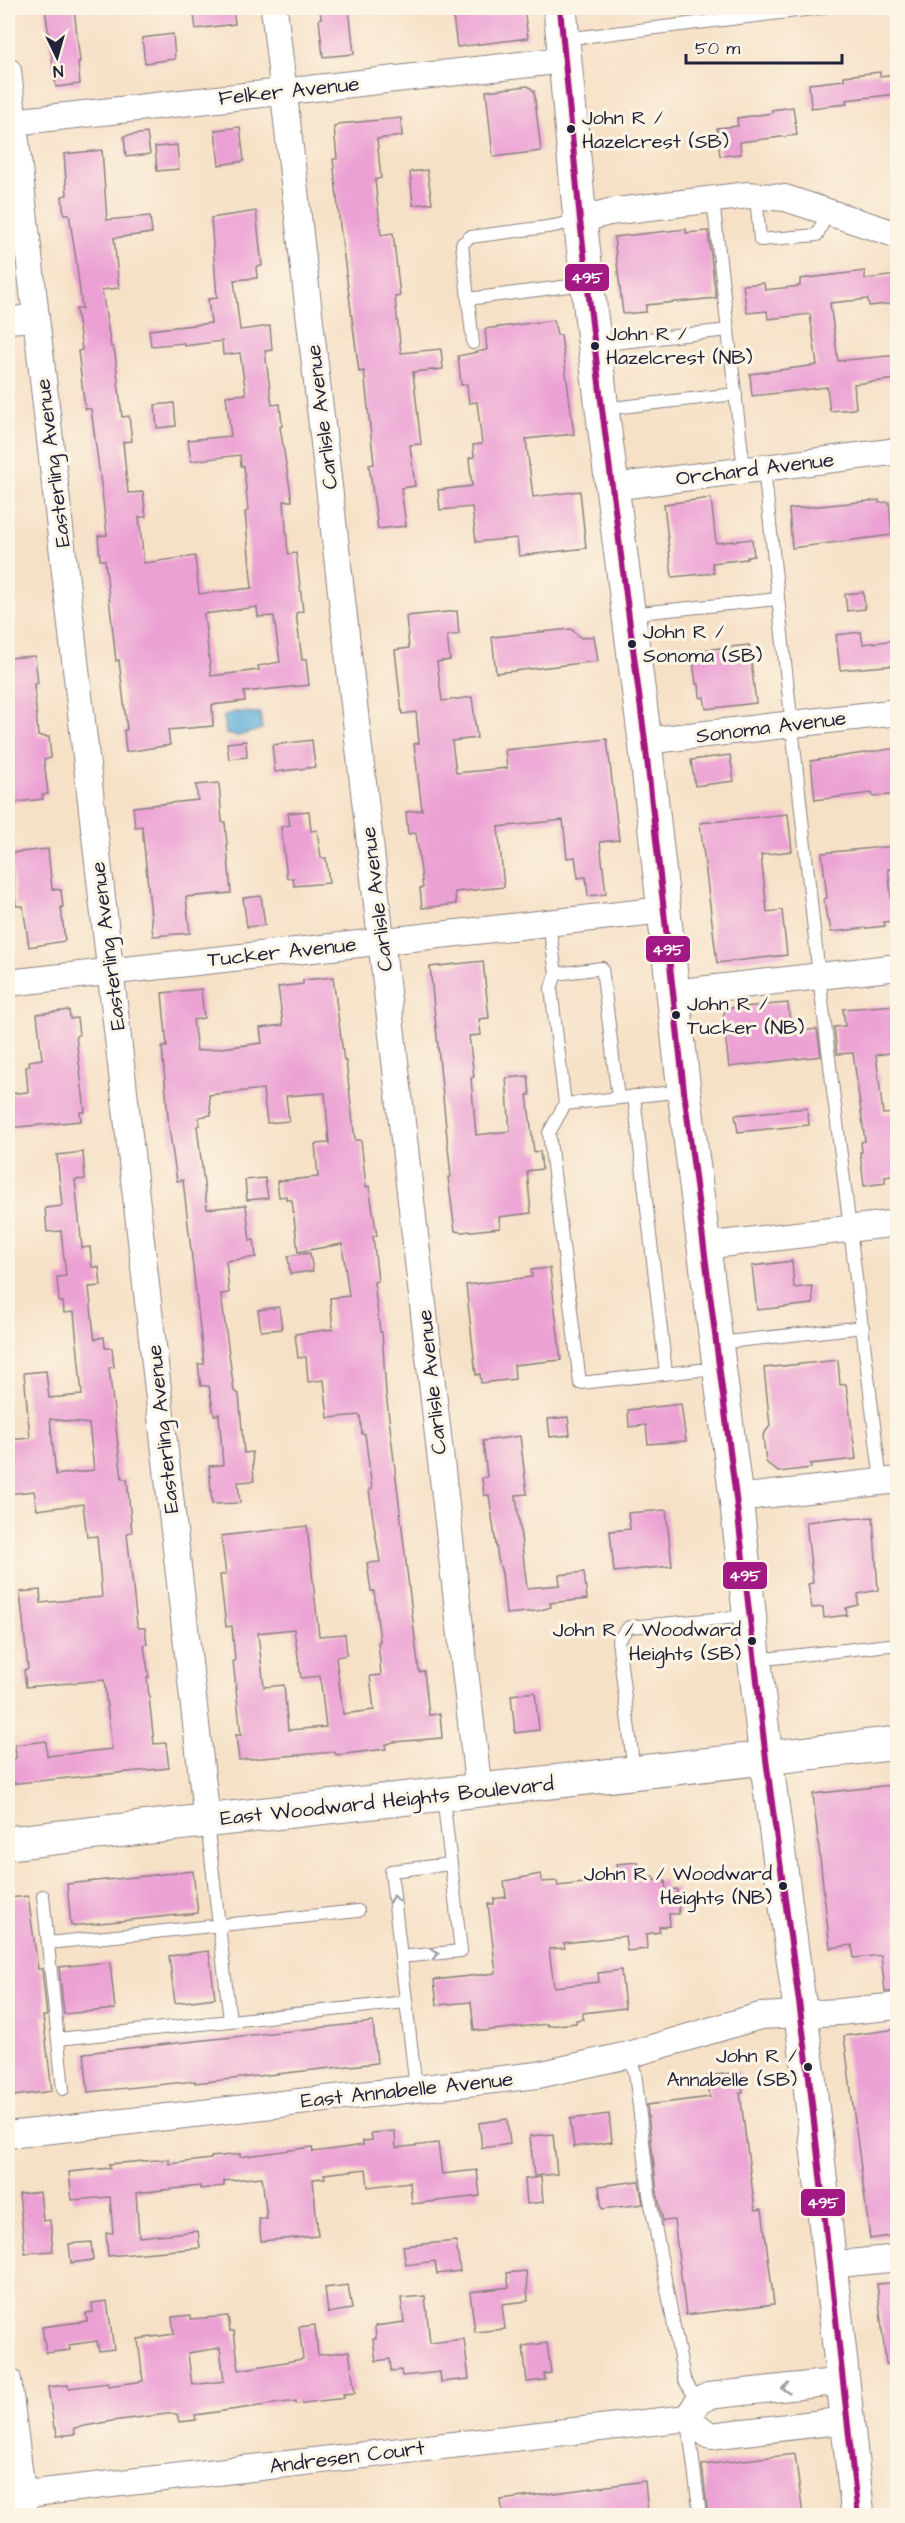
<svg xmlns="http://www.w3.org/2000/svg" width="905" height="2523" font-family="'Architects Daughter',sans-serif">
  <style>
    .water { fill: #60b0db; stroke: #41698b; stroke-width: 1.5 }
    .building { fill: #eca1d4; fill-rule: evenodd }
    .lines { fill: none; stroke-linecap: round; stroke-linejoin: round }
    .lane-casing { stroke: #8c8281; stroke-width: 14 }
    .street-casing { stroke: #8c8281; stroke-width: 28 }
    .secondary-casing { stroke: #8c8281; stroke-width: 35 }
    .lane { stroke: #fff; stroke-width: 12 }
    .street { stroke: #fff; stroke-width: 26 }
    .secondary { stroke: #fff; stroke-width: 33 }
    .bus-1-casing { stroke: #fcf5e5; stroke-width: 10 }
    .bus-1 { stroke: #a31984; stroke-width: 6 }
    .oneway { stroke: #9c9ca7 }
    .bus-dot { fill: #22223b; stroke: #fcf5e5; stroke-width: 2 }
    .labels { text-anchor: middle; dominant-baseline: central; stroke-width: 6; stroke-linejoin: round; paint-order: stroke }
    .bus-label { font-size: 20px; fill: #22223b; stroke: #fcf5e5; text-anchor: start }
    .street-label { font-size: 21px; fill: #22223b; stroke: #fcf5e5 }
    .line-badge { stroke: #fcf5e5; stroke-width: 2 }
    .badge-label { font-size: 16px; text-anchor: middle; font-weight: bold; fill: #fff }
  </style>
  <rect width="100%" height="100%" fill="#fcf5e5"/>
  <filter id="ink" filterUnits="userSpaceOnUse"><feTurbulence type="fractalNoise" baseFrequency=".0167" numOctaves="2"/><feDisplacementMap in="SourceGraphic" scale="12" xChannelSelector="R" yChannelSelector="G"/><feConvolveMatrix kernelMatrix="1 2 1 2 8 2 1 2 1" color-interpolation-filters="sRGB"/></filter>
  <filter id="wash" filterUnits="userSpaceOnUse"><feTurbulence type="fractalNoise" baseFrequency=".008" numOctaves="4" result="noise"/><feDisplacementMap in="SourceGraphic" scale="24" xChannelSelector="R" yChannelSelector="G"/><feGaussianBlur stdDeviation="1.35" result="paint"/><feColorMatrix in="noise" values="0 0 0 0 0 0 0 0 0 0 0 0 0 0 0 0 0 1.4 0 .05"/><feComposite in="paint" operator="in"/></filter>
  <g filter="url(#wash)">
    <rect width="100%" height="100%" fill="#f6e1c7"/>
    <!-- water -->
    <polygon class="water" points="235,712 260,713 262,729 238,736 226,734 224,716"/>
    <g id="blocks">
      <!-- building -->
      <g class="building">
        <polygon points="45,8 74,8 80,62 78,62 80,84 56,87"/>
        <polygon points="193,8 233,8 235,24 196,29"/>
        <polygon points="320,8 349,8 354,54 323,57 319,19 321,18"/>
        <polygon points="452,8 524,8 528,38 457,47"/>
        <polygon points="173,34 175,59 145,63 142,38"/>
        <polygon points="880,72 880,76 897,74 897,94 846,100 847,104 811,108 809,84 844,80 844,76"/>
        <polygon points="528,86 534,91 541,151 493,157 486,91"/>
        <polygon points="793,107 797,135 740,142 741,154 720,156 717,128 738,126 737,118 772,113 772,110"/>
        <polygon points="401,118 402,136 377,139 381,178 375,180 381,235 393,233 400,296 395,297 401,353 441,349 443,369 413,372 421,444 410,445 415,486 401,488 406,526 378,529 369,465 374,464 364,371 359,372 340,226 333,159 337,159 334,127 338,126 338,124"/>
        <polygon points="240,127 244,161 219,165 215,130"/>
        <polygon points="147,133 150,154 126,157 124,136"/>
        <polygon points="177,145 179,169 157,171 155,147"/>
        <path d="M102 150 107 220 150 216 152 233 114 238 119 288 102 290 111 347H113L115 354 122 417 129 416 132 441 123 442 128 493 143 492 146 517H139L144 563 195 556 199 594 252 588 245 512 248 511 244 466H241L240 455 191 461 188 440 231 436 226 396 246 394 240 353 223 355 222 341 184 346V343L151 346 149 330 211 323 208 299 217 298 211 218 256 211 262 266 256 267 257 278 234 280 240 330 270 326 272 350 265 351 272 405 280 404 282 426 280 427 292 501H284L288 554 296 553 303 611 296 613 302 660 306 659 309 685 244 692 245 701 212 705 213 726 168 730 170 745 126 752 124 730H127L119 660 116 661 105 560H100L98 536 107 535 101 484 91 409H85L78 351 82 350 76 309H82L76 259 69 214H64L62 196 67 195 64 154ZM257 607 258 617 274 616 280 662 258 666 259 670 211 676 204 614Z"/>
        <polygon points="427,170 432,203 413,205 410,172"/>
        <polygon points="686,229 686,233 708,231 716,298 646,305 646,312 623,314 614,237"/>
        <polygon points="865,271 865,279 897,275 897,303 869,306 868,299 830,303 838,361 897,355 897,379 854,384 856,408 853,409 830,411 827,387 752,396 750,374 817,365 810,314 768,319 767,311 747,313 743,285 764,283 765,290 800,286 800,279"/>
        <polygon points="554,320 557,335 561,335 574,434 526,439 533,497 580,491 586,548 519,556 517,538 476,542 472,507 440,510 438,490 472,486 469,458 474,457 473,445 482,444 477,402 469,403 467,384 461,385 458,356 487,350 485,329"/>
        <polygon points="174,403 176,426 157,428 155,405"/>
        <polygon points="711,498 716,543 752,539 754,556 747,557 747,559 712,563 714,573 672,577 664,504"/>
        <polygon points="879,500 879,503 889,502 892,535 792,548 789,509"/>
        <polygon points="863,592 865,609 847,611 845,594"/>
        <polygon points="457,611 459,634 447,636 450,660 437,662 442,701 472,697 477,738 452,741 456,773 507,768 505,750 607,739 619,840 600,842 606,894 588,896 586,877 578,878 575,857 567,858 563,820 498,827 504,887 455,892 456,904 422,908 420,888 423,888 416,833 408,834 406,812 422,810 414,744 419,743 416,712 402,714 395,650 409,648 406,616"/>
        <polygon points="571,629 581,638 594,636 598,661 496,673 492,637"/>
        <polygon points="861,632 863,644 897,640 897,665 840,670 836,635"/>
        <polygon points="749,645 756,703 706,709 704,697 700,698 699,684 696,684 692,654 702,653 702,650"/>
        <polygon points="35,656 38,683 34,684 38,736 49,737 51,758 44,760 48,794 42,795 43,799 8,803 8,658"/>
        <polygon points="312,740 315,767 275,772 272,745"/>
        <polygon points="246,741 247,757 229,759 227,743"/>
        <polygon points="897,748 897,794 873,797 872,793 815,800 811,761"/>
        <polygon points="730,755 734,781 695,786 691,760"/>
        <polygon points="219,783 222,822 225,822 231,893 186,897 190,933 153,936 142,826 135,827 133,807 198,800 196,785"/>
        <polygon points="309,811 311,831 317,830 321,858 326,858 329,883 294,886 293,878 287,878 281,827 290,825 288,813"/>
        <polygon points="788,814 792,851 761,855 767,912 782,910 787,955 717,963 700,823"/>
        <polygon points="893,846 895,869 888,869 894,921 884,922 885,926 831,932 829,920 827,920 824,899 827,898 822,853"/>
        <polygon points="48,849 52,889 61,890 63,907 61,907 65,941 29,947 23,906 16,906 11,853"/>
        <polygon points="261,896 265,925 247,927 243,898"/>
        <polygon points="483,961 489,1018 479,1019 481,1035 469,1036 474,1077 471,1078 476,1135 510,1131 506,1078 528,1076 530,1095 527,1095 534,1152 540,1151 542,1169 527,1171 531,1213 499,1217 500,1228 462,1232 455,1231 448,1177 451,1177 430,967"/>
        <path d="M333 977 344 1061H346L355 1140H361L366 1187 369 1186 377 1236H373L378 1281 374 1282 380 1332H382L386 1393 419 1672 424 1671 429 1715 440 1714 442 1738 393 1742 385 1745 386 1749 336 1755 335 1752 239 1760 236 1735H241L233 1661H235L232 1626 226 1627 220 1575 226 1574 221 1536 307 1526 319 1636 345 1634 347 1655 336 1657 343 1714 374 1710 370 1676 381 1675 378 1642 380 1641 374 1591H371L367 1563 380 1562 372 1512 369 1489H372L365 1434H362L360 1415 328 1418 324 1380 308 1382 306 1357 298 1358 295 1334 333 1329 330 1298 349 1296 342 1244 298 1252 292 1200H286V1196L279 1197 277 1181 318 1177 315 1144 329 1143 325 1093 286 1096 289 1121 267 1123 263 1089 209 1095 211 1115 199 1117 200 1125 197 1126 207 1209 246 1205 250 1241 254 1240 256 1257 226 1261 229 1293 221 1294 234 1391 239 1394 244 1453 252 1452 254 1481 238 1482 240 1503 212 1504 209 1466 223 1465 219 1414 214 1415 209 1386H201L198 1364H204L183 1180 177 1181 169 1128 162 1047H167L162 993 201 989 204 1018 193 1020 197 1051 262 1043 260 1028 283 1025 278 987 303 984V980ZM294 1629 301 1678 320 1676 326 1727 288 1730 284 1685 264 1687 258 1633Z"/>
        <polygon points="788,1003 791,1032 817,1029 821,1056 729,1067 723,1017 725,1011 730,1008"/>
        <polygon points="897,1005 897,1052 876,1055 883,1114 897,1113 897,1175 885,1177 885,1183 864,1186 860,1152 862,1152 861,1142 865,1141 853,1053 837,1054 834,1027 845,1026 843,1009"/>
        <polygon points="69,1010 70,1019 77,1018 79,1035 76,1036 85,1112 80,1112 81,1121 8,1128 8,1094 28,1092 26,1067 30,1066 29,1061 42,1059 37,1014"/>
        <polygon points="807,1108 809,1125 738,1132 735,1115"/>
        <path d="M83 1152 85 1179 75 1180 82 1248 90 1247 92 1267H99L101 1286 89 1287 94 1335 95 1339 104 1337 105 1348H112L114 1367 109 1368 122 1479H127L132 1532 127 1533 137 1625 139 1628H145L147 1644 144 1645 149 1677H147L154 1744 166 1743 169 1768 8 1784V1761L16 1758 15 1745 46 1741 47 1756 112 1749 104 1680 26 1687 24 1670 28 1669 20 1592 40 1590 41 1603 102 1597 97 1536 87 1537 83 1504 37 1510 34 1491 8 1494V1440L30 1438 24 1373 46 1371 49 1398 82 1395 74 1312 64 1313 63 1302H59L57 1277 66 1276 61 1231 47 1232 45 1208 62 1206 57 1155ZM50 1419 89 1424 94 1470 56 1475Z"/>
        <polygon points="265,1178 268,1198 247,1200 245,1180"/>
        <polygon points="310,1253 313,1271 290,1274 288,1256"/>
        <polygon points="792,1261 794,1288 812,1286 813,1304 757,1310 752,1266"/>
        <polygon points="550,1268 561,1360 514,1365 515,1379 481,1383 480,1374 476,1375 466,1285 532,1277 531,1270"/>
        <polygon points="279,1307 282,1329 261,1331 258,1310"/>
        <polygon points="838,1360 840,1385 846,1384 856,1459 810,1464 811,1468 778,1472 766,1462 763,1435 770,1426 764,1368"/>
        <polygon points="681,1404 686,1441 648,1444 646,1425 629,1427 628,1410"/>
        <polygon points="568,1417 570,1435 550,1437 548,1419"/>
        <polygon points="520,1436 527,1494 516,1495 527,1588 560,1585 559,1575 584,1572 587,1599 550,1603 551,1607 537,1611 506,1614 502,1573 498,1559 489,1495 484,1495 482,1478 487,1477 483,1441"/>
        <polygon points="666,1510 672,1566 614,1572 610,1531 630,1529 628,1513"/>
        <polygon points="849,1517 849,1519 873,1517 878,1590 858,1594 858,1605 846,1608 847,1615 824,1618 823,1607 812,1608 808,1584 813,1583 806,1522"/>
        <polygon points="535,1692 539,1730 515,1733 511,1695"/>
        <polygon points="891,1785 897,1839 897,1991 885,1992 881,1955 854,1958 852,1945 830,1948 813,1794"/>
        <polygon points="638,1862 639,1878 653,1876 654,1880 665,1880 666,1890 677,1889 679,1914 669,1914 670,1926 659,1927 660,1932 646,1934 647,1949 627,1951 625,1936 564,1943 565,1948 549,1949 554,1987 599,1982 598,1973 621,1970 625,2008 583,2013 583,2019 576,2020 576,2023 548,2026 547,2024 484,2031 474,2030 471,2002 437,2005 434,1980 496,1973 488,1904 494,1904 494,1899 506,1897 504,1881 541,1874 542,1882 557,1881 558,1886 619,1879 617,1864"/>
        <polygon points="193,1871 198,1913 71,1926 67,1884"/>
        <polygon points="28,1896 38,1969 42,1969 47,2016 43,2016 52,2091 14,2096 8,2046 8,1898"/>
        <polygon points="209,1951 215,1998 175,2003 169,1956"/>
        <polygon points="110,1962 115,2009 64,2014 59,1967"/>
        <polygon points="373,2022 377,2063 195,2083 195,2081 88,2092 84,2053"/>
        <polygon points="897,2029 897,2235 870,2239 844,2036"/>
        <polygon points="740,2072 743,2093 740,2093 755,2210 762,2209 774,2304 686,2315 674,2220 663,2221 657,2193 647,2105 710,2097 707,2076"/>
        <polygon points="609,2114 612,2142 574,2147 570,2119"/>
        <polygon points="507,2119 510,2144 482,2148 479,2123"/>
        <polygon points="395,2131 396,2148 438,2143 442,2174 477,2170 480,2196 412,2204 410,2182 368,2187 366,2169 324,2174 325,2178 313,2179 318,2236 261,2241 259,2219 267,2219 262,2177 224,2181 224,2186 200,2189 200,2186 136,2193 139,2237 198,2231 200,2248 108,2256 106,2233 113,2233 110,2197 72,2200 69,2172 110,2168 109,2164 169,2159 169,2164 211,2159 211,2157 240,2154 240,2157 312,2147 313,2152 343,2148 363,2145 363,2141 372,2140 371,2133"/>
        <polygon points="553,2134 557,2174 534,2176 530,2136"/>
        <polygon points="541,2177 543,2202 527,2204 525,2179"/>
        <polygon points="639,2181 643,2204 602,2209 599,2186"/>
        <polygon points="40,2192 43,2221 50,2220 53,2251 25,2253 19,2194"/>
        <polygon points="456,2241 460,2271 437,2274 435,2261 406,2265 403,2246"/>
        <polygon points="91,2242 93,2260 71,2263 69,2244"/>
        <polygon points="526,2271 528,2301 502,2304 505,2329 475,2332 470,2292 509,2287 507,2273"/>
        <polygon points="897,2282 897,2364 886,2364 877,2284"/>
        <polygon points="348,2285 352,2309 328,2313 325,2288"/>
        <polygon points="425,2296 430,2343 464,2339 469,2379 441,2382 440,2372 402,2376 401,2370 391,2371 390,2359 376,2361 373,2339 376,2339 375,2326 404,2322 401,2298"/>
        <polygon points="107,2301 114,2349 99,2351 97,2341 69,2345 70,2350 46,2353 42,2327 87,2321 86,2313 93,2312 92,2303"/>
        <path d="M191 2315V2319L228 2316 230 2331H234L239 2370 303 2359 299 2327 315 2325 318 2355 349 2351 355 2393 343 2394 344 2398 296 2404V2401L195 2415 196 2420 179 2422 177 2414H167L112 2421 74 2428 75 2434 57 2436 56 2428H54L48 2387 68 2385 69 2388 108 2383V2386L143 2381 138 2339 174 2334 172 2317ZM220 2348 224 2381 192 2385 188 2353Z"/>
        <polygon points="547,2343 551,2373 544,2374 545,2380 527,2382 523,2346"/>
        <polygon points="795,2454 803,2516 708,2516 702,2465"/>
        <polygon points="645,2481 648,2514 503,2516 501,2500"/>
      </g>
    </g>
  </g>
  <g filter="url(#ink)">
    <use href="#blocks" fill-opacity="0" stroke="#8c8281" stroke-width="1.5"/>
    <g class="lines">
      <defs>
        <g id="lane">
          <polyline points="564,39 822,8"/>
          <polyline points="756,195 760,240 817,235 828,212"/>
          <polyline points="713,200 744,470"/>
          <polyline points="579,220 554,226 470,237 462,244 468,299 585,284"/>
          <polyline points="468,299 473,343"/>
          <polyline points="596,345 728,330"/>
          <polyline points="603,409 736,394"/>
          <polyline points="764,468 819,976 881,1482"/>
          <polyline points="629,614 778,599"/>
          <polyline points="549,923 556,974 551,988 565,1104 683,1091"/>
          <polyline points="556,974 602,968 618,1098"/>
          <polyline points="634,1096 666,1373"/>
          <polyline points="565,1104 549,1133 580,1383 718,1368"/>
          <polyline points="718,1343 863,1327"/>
          <polyline points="756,1660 898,1644"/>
          <polyline points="895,1745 898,1765"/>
          <polyline points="634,1772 618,1640 629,1627 748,1616"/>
          <polyline points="43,1896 63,2089"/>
          <polyline points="48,1943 358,1911"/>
          <polyline points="401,1957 391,1871 451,1864"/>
          <polyline points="230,2021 406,2002"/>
          <polyline points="58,2039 230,2021 207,1822"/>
          <polyline points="628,2055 635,2072 649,2194 684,2379 698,2402"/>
          <polyline points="416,2089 401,1957 461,1951 443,1796"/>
          <polyline points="688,2421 700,2516"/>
        </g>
        <g id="street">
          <polyline points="274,8 479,1792"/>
          <polyline points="8,71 207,1821"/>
          <polyline points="13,122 565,60"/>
          <polyline points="580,220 609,212 748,195 785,198 898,235"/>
          <polyline points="8,320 36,318"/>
          <polyline points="612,487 898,451"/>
          <polyline points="645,741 898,712"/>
          <polyline points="8,983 664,910"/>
          <polyline points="673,993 898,967"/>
          <polyline points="704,1246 898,1223"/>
          <polyline points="736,1498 898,1480"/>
          <polyline points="8,2135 538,2075 628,2055 760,2016 839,2012 898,2006"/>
          <polyline points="830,2265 898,2258"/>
          <polyline points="8,2380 25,2516"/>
          <polyline points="844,2381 708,2396 698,2402 687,2418 710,2436 848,2420"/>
          <polyline points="8,2496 687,2418"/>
        </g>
        <g id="secondary">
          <polyline points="560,8 580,220 602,409 645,741 684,1091 736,1498 766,1759 808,2068 858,2516"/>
          <polyline points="8,1843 898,1743"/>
        </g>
      </defs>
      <!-- lane casing -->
      <use href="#lane" class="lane-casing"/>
      <!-- street casing -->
      <use href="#street" class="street-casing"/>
      <!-- secondary casing -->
      <use href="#secondary" class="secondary-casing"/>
      <!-- lane -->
      <use href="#lane" class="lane"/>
      <!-- street -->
      <use href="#street" class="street"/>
      <!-- secondary -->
      <use href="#secondary" class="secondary"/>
      <defs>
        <polyline id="bus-1" points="560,8 580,220 602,409 645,741 684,1091 736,1498 766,1759 808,2068 858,2516"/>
      </defs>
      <!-- bus-1 casing -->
      <use href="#bus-1" class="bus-1-casing"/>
      <!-- bus-1 -->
      <use href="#bus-1" class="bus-1"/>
    </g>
    <!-- one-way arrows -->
    <defs><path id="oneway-chevron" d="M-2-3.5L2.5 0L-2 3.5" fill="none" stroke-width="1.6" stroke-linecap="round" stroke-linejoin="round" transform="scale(1.5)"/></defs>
    <g class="oneway">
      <use href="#oneway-chevron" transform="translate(394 1899) rotate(-96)"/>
      <use href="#oneway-chevron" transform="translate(435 1954) rotate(-6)"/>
      <use href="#oneway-chevron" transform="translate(786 2388) rotate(174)"/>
    </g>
  </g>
  <!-- markers -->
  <g class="bus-dot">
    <circle cx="571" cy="129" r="5"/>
    <circle cx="595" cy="346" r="5"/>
    <circle cx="632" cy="644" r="5"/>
    <circle cx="676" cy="1015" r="5"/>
    <circle cx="752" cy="1641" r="5"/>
    <circle cx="783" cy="1886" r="5"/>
    <circle cx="808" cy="2067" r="5"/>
  </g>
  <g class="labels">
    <!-- bus labels -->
    <g class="bus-label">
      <text x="582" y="118">John R /<tspan x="582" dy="24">Hazelcrest (SB)</tspan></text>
      <text x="606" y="334">John R /<tspan x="606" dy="24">Hazelcrest (NB)</tspan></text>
      <text x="643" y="632">John R /<tspan x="643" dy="24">Sonoma (SB)</tspan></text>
      <text x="687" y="1004">John R /<tspan x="687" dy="24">Tucker (NB)</tspan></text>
      <text x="741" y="1630" text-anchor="end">John R / Woodward<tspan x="741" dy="24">Heights (SB)</tspan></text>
      <text x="772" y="1874" text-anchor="end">John R / Woodward<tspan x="772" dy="24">Heights (NB)</tspan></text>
      <text x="797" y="2056" text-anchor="end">John R /<tspan x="797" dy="24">Annabelle (SB)</tspan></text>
    </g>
    <!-- street labels -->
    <g class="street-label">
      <text transform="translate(289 91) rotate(-6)">Felker Avenue</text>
      <text transform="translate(322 417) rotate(-97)">Carlisle Avenue</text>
      <text transform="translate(53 463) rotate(-97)">Easterling Avenue</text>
      <text transform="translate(755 469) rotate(-7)">Orchard Avenue</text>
      <text transform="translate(771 727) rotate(-7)">Sonoma Avenue</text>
      <text transform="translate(377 899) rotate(-97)">Carlisle Avenue</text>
      <text transform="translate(108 946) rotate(-97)">Easterling Avenue</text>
      <text transform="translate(282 952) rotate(-6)">Tucker Avenue</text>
      <text transform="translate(432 1382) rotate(-96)">Carlisle Avenue</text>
      <text transform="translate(163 1429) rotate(-96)">Easterling Avenue</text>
      <text transform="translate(387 1801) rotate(-6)">East Woodward Heights Boulevard</text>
      <text transform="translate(407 2090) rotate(-6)">East Annabelle Avenue</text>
      <text transform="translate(347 2457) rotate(-7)">Andresen Court</text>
    </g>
  </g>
  <g class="line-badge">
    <rect x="564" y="263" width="46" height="29" rx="6" fill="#a31984"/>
    <rect x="645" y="935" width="46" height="28" rx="6" fill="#a31984"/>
    <rect x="722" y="1561" width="46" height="29" rx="6" fill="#a31984"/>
    <rect x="800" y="2188" width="46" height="29" rx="6" fill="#a31984"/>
  </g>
  <g class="badge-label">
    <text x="587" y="283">495</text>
    <text x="668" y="955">495</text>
    <text x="745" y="1581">495</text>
    <text x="823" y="2208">495</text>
  </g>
  <!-- margin -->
  <rect width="905" height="2523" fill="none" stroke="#fcf5e5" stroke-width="30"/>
  <!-- north arrow -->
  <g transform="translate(57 57) rotate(175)" stroke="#fcf5e5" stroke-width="4.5" paint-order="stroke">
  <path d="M0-4.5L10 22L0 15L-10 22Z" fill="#22223b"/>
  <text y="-9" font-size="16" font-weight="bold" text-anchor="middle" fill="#22223b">N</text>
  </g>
  <!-- scale -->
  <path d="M686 54v9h156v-9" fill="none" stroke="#22223b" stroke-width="3"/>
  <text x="695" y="54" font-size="18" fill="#22223b" stroke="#fcf5e5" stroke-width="4.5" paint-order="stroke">50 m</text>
</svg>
